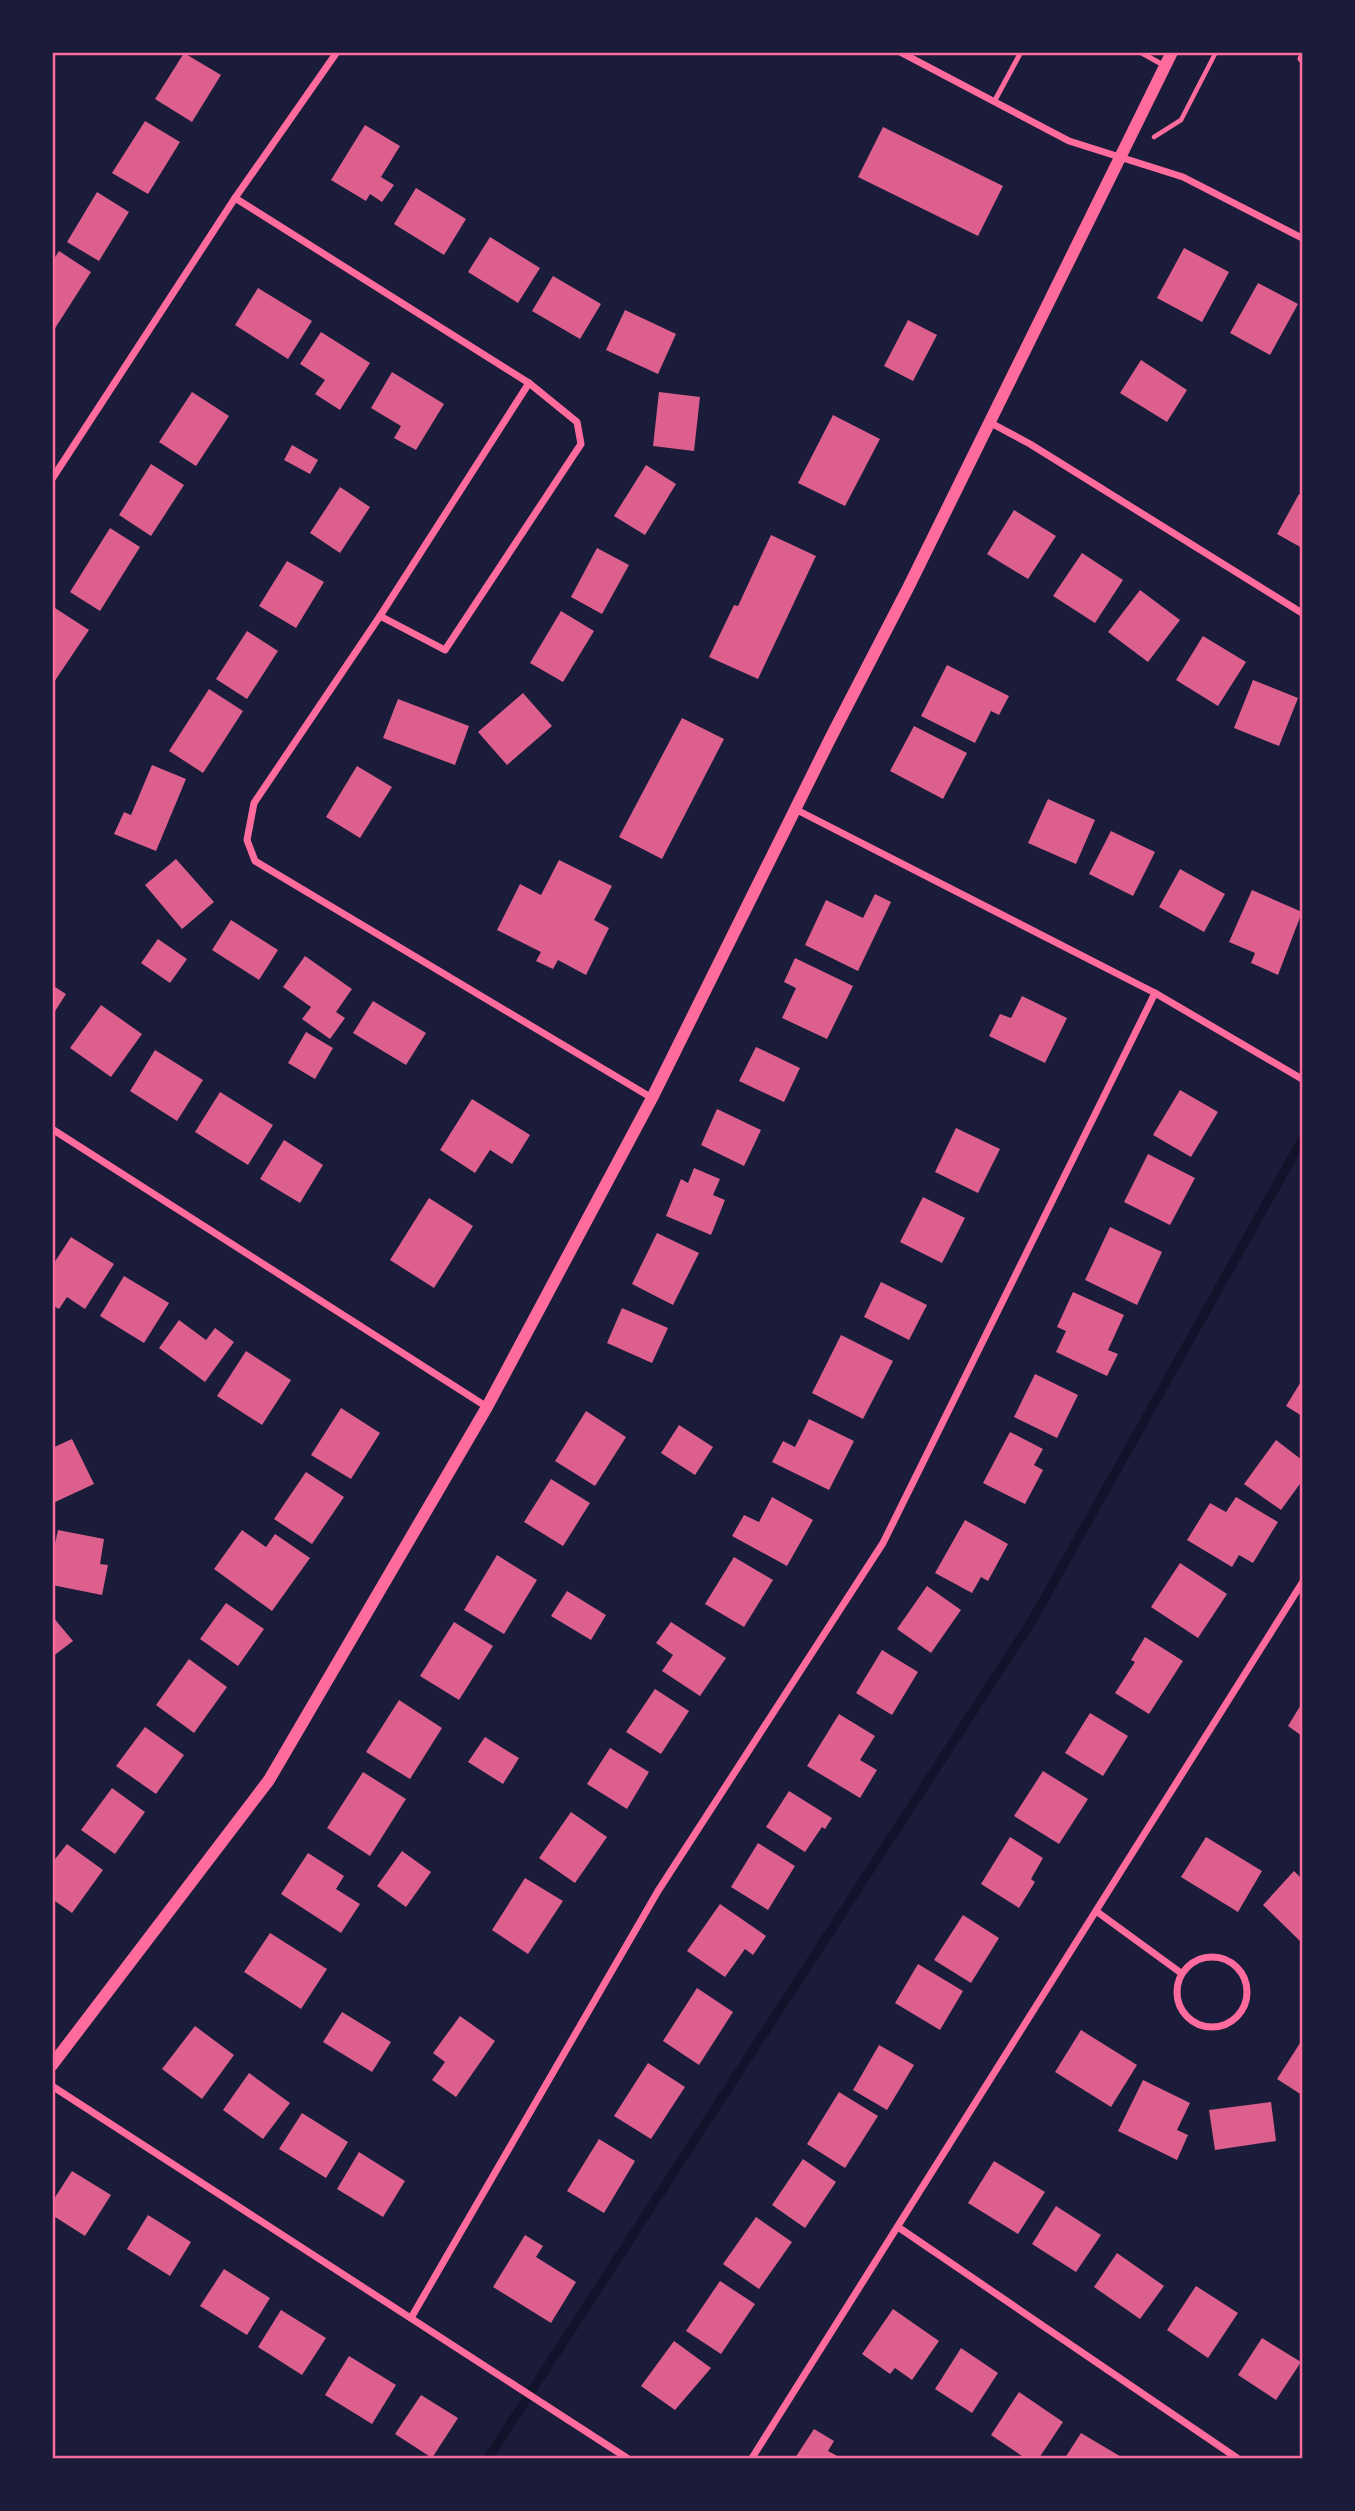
<svg xmlns="http://www.w3.org/2000/svg" width="1355" height="2511" font-family="Georgia,serif">
  <style>
    .lines { fill: none; stroke-linecap: round; stroke-linejoin: round }
    .stream { stroke: #12122b; stroke-width: 9 }
    .building { fill: #dd5f8e }
    .path { stroke: #ff6b9d; stroke-width: 4.5 }
    .service { stroke: #ff6b9d; stroke-width: 5 }
    .minor { stroke: #ff6b9d; stroke-width: 7 }
    .tertiary { stroke: #ff6b9d; stroke-width: 12 }
    .neatline { fill: none; stroke: #ff6b9d; stroke-width: 2.5 }
  </style>
  <rect width="100%" height="100%" fill="#1b1b3a"/>
  <g class="lines">
    <!-- stream -->
    <polyline class="stream" points="488,2458 1033,1619 1302,1140"/>
  </g>
  <!-- building -->
  <g class="building">
    <polygon points="184,53 221,75 192,122 155,99"/>
    <polygon points="145,121 180,142 148,194 112,173"/>
    <polygon points="365,125 400,146 381,177 394,185 382,202 370,194 366,201 331,180"/>
    <polygon points="883,127 1003,186 978,236 858,177"/>
    <polygon points="416,188 466,219 444,255 394,224"/>
    <polygon points="97,192 129,212 99,261 67,242"/>
    <polygon points="490,237 540,268 518,303 468,272"/>
    <polygon points="1184,248 1229,272 1202,322 1157,298"/>
    <polygon points="59,251 91,272 52,333 52,262"/>
    <polygon points="553,276 601,304 580,339 532,311"/>
    <polygon points="1258,283 1298,304 1270,355 1230,333"/>
    <polygon points="258,288 312,321 288,359 235,325"/>
    <polygon points="625,310 676,334 658,374 606,350"/>
    <polygon points="908,320 937,335 913,381 884,366"/>
    <polygon points="321,332 370,363 340,410 315,394 325,380 300,364"/>
    <polygon points="1141,360 1187,390 1167,422 1120,393"/>
    <polygon points="392,372 444,404 416,450 394,438 401,426 371,408"/>
    <polygon points="192,392 229,416 196,466 159,442"/>
    <polygon points="659,392 700,397 694,451 653,446"/>
    <polygon points="833,415 880,439 845,506 798,483"/>
    <polygon points="292,445 318,460 310,474 284,460"/>
    <polygon points="151,464 184,485 151,536 119,515"/>
    <polygon points="646,465 676,484 645,535 614,516"/>
    <polygon points="340,487 370,507 340,553 310,533"/>
    <polygon points="1299,494 1302,496 1302,548 1277,534"/>
    <polygon points="1014,510 1056,536 1028,579 987,554"/>
    <polygon points="110,528 140,547 100,611 70,592"/>
    <polygon points="771,535 816,556 758,679 709,657 734,605 738,606"/>
    <polygon points="597,548 629,565 602,614 571,597"/>
    <polygon points="1082,553 1123,580 1095,623 1053,596"/>
    <polygon points="287,561 324,582 296,628 259,606"/>
    <polygon points="1140,590 1180,620 1148,662 1108,632"/>
    <polygon points="55,608 89,630 52,685 52,612"/>
    <polygon points="561,611 594,631 563,682 530,663"/>
    <polygon points="247,631 278,651 247,699 216,679"/>
    <polygon points="1203,636 1246,662 1218,706 1176,680"/>
    <polygon points="947,665 1009,696 999,715 991,711 975,743 921,716"/>
    <polygon points="1253,680 1298,698 1279,746 1234,728"/>
    <polygon points="209,689 243,711 203,773 169,751"/>
    <polygon points="523,693 552,726 507,765 478,732"/>
    <polygon points="398,699 469,726 455,765 383,738"/>
    <polygon points="682,718 724,739 662,859 619,837"/>
    <polygon points="914,726 967,753 943,799 890,771"/>
    <polygon points="152,765 186,779 156,851 114,834 124,812 131,815"/>
    <polygon points="357,766 392,787 360,838 326,817"/>
    <polygon points="1048,799 1095,820 1076,864 1028,843"/>
    <polygon points="1111,831 1155,852 1133,896 1089,874"/>
    <polygon points="176,859 214,902 182,929 145,885"/>
    <polygon points="559,860 612,886 594,920 609,928 586,975 558,960 553,969 536,961 541,952 497,930 520,884 541,895"/>
    <polygon points="1180,869 1225,894 1204,932 1159,907"/>
    <polygon points="1252,890 1302,912 1278,975 1251,963 1255,953 1229,942"/>
    <polygon points="875,894 891,902 858,971 805,945 826,900 863,918"/>
    <polygon points="231,920 278,950 259,980 212,950"/>
    <polygon points="158,939 187,959 170,983 141,963"/>
    <polygon points="305,956 352,989 336,1012 345,1018 330,1039 302,1019 311,1007 283,987"/>
    <polygon points="795,958 853,986 827,1039 782,1018 796,988 784,982"/>
    <polygon points="52,985 66,994 52,1016"/>
    <polygon points="1022,996 1067,1018 1045,1063 989,1036 1000,1014 1011,1018"/>
    <polygon points="373,1001 426,1033 406,1065 353,1033"/>
    <polygon points="101,1005 142,1034 111,1077 70,1048"/>
    <polygon points="306,1032 333,1048 315,1079 288,1063"/>
    <polygon points="756,1047 800,1068 784,1102 739,1081"/>
    <polygon points="155,1050 203,1080 177,1121 130,1091"/>
    <polygon points="1180,1090 1218,1112 1191,1157 1153,1135"/>
    <polygon points="220,1092 273,1125 248,1165 195,1132"/>
    <polygon points="472,1099 530,1135 512,1164 490,1150 475,1173 440,1150"/>
    <polygon points="717,1109 761,1130 744,1166 701,1145"/>
    <polygon points="956,1128 1000,1149 978,1193 935,1172"/>
    <polygon points="284,1140 323,1165 300,1203 260,1179"/>
    <polygon points="1148,1154 1195,1178 1170,1225 1124,1202"/>
    <polygon points="694,1168 720,1179 713,1195 725,1200 711,1235 666,1216 681,1179 688,1183"/>
    <polygon points="923,1197 965,1218 942,1263 900,1242"/>
    <polygon points="429,1198 473,1226 434,1288 390,1260"/>
    <polygon points="1110,1227 1162,1252 1137,1305 1085,1280"/>
    <polygon points="657,1233 699,1253 673,1305 632,1284"/>
    <polygon points="71,1237 114,1264 85,1309 67,1297 59,1309 52,1305 52,1266"/>
    <polygon points="124,1276 169,1303 144,1343 100,1316"/>
    <polygon points="881,1282 927,1305 909,1340 864,1317"/>
    <polygon points="1073,1292 1124,1315 1108,1350 1118,1354 1107,1376 1056,1352 1066,1331 1057,1327"/>
    <polygon points="622,1308 668,1328 652,1363 607,1343"/>
    <polygon points="179,1320 206,1340 215,1328 234,1342 205,1382 159,1348"/>
    <polygon points="841,1335 893,1361 863,1419 812,1393"/>
    <polygon points="246,1351 291,1380 262,1425 217,1396"/>
    <polygon points="1035,1374 1078,1395 1057,1438 1014,1417"/>
    <polygon points="1302,1380 1302,1416 1286,1406"/>
    <polygon points="341,1408 380,1433 351,1479 311,1455"/>
    <polygon points="586,1411 626,1437 595,1486 555,1461"/>
    <polygon points="809,1419 854,1441 829,1490 772,1462 783,1441 795,1447"/>
    <polygon points="679,1425 713,1447 695,1475 661,1453"/>
    <polygon points="1010,1432 1043,1449 1034,1465 1043,1470 1025,1504 983,1483"/>
    <polygon points="72,1439 94,1484 53,1503 52,1448"/>
    <polygon points="1276,1440 1302,1460 1302,1481 1281,1510 1244,1484"/>
    <polygon points="306,1472 344,1497 312,1544 274,1519"/>
    <polygon points="551,1479 590,1503 563,1546 524,1522"/>
    <polygon points="772,1497 813,1520 787,1566 732,1536 744,1515 759,1522"/>
    <polygon points="1236,1497 1278,1522 1253,1563 1239,1555 1232,1567 1187,1540 1210,1503 1226,1512"/>
    <polygon points="965,1520 1008,1544 988,1581 981,1577 972,1593 935,1573"/>
    <polygon points="58,1530 104,1539 100,1564 108,1565 102,1595 52,1585 52,1557"/>
    <polygon points="242,1530 266,1547 275,1534 310,1558 272,1611 214,1569"/>
    <polygon points="497,1555 537,1580 504,1634 464,1610"/>
    <polygon points="734,1557 773,1580 744,1627 705,1604"/>
    <polygon points="1180,1563 1227,1594 1198,1638 1151,1607"/>
    <polygon points="927,1586 961,1610 931,1653 897,1629"/>
    <polygon points="567,1591 606,1615 591,1640 551,1616"/>
    <polygon points="226,1603 264,1629 238,1666 200,1639"/>
    <polygon points="52,1616 73,1641 52,1657"/>
    <polygon points="454,1622 493,1646 459,1700 420,1676"/>
    <polygon points="671,1622 726,1658 700,1696 662,1671 673,1655 656,1643"/>
    <polygon points="1145,1637 1183,1661 1149,1714 1115,1693 1135,1662 1131,1660"/>
    <polygon points="882,1650 918,1672 892,1715 856,1693"/>
    <polygon points="189,1659 227,1687 194,1733 156,1705"/>
    <polygon points="655,1689 689,1711 661,1754 626,1732"/>
    <polygon points="399,1700 442,1728 410,1779 366,1752"/>
    <polygon points="1302,1703 1302,1736 1288,1726"/>
    <polygon points="1090,1713 1128,1736 1103,1776 1065,1753"/>
    <polygon points="839,1714 875,1736 860,1760 877,1770 860,1798 807,1766"/>
    <polygon points="145,1727 184,1755 156,1794 116,1766"/>
    <polygon points="485,1737 519,1758 503,1784 468,1762"/>
    <polygon points="610,1748 649,1772 627,1809 587,1784"/>
    <polygon points="1043,1771 1088,1799 1059,1844 1014,1816"/>
    <polygon points="363,1772 406,1799 370,1856 327,1828"/>
    <polygon points="112,1788 145,1812 115,1854 81,1830"/>
    <polygon points="789,1791 832,1818 825,1829 822,1827 805,1852 766,1827"/>
    <polygon points="571,1812 607,1837 575,1883 539,1858"/>
    <polygon points="1010,1837 1043,1858 1031,1879 1035,1882 1019,1908 981,1884"/>
    <polygon points="1206,1837 1262,1871 1238,1912 1181,1877"/>
    <polygon points="758,1843 795,1866 768,1910 731,1887"/>
    <polygon points="67,1844 103,1870 72,1913 52,1899 52,1863"/>
    <polygon points="402,1851 431,1872 406,1907 377,1886"/>
    <polygon points="308,1853 344,1876 336,1889 360,1904 341,1933 281,1894"/>
    <polygon points="1294,1871 1302,1879 1302,1943 1263,1905"/>
    <polygon points="525,1878 563,1901 528,1954 492,1930"/>
    <polygon points="720,1904 766,1936 753,1955 745,1949 725,1977 687,1951"/>
    <polygon points="963,1915 999,1938 971,1983 934,1960"/>
    <polygon points="270,1933 327,1969 301,2009 244,1972"/>
    <polygon points="918,1964 963,1991 940,2030 895,2003"/>
    <polygon points="697,1988 733,2012 699,2065 663,2041"/>
    <polygon points="342,2012 391,2042 372,2072 323,2042"/>
    <polygon points="460,2016 495,2041 456,2097 432,2080 445,2062 433,2053"/>
    <polygon points="195,2026 234,2055 202,2099 162,2069"/>
    <polygon points="1081,2030 1137,2065 1111,2107 1055,2072"/>
    <polygon points="1302,2040 1302,2095 1277,2079"/>
    <polygon points="879,2045 914,2065 887,2110 853,2090"/>
    <polygon points="648,2063 685,2087 651,2139 614,2116"/>
    <polygon points="249,2073 290,2103 263,2139 223,2110"/>
    <polygon points="1143,2080 1190,2103 1177,2130 1188,2135 1177,2160 1118,2131"/>
    <polygon points="839,2092 878,2116 845,2168 807,2144"/>
    <polygon points="1271,2102 1276,2141 1215,2150 1209,2110"/>
    <polygon points="302,2113 348,2142 326,2178 279,2149"/>
    <polygon points="599,2139 635,2161 604,2213 567,2191"/>
    <polygon points="359,2152 405,2181 383,2217 337,2189"/>
    <polygon points="803,2159 836,2182 805,2228 772,2205"/>
    <polygon points="994,2161 1045,2192 1018,2234 968,2203"/>
    <polygon points="72,2171 111,2195 85,2236 52,2215 52,2202"/>
    <polygon points="1056,2206 1101,2235 1076,2272 1032,2244"/>
    <polygon points="148,2215 191,2242 170,2276 127,2249"/>
    <polygon points="756,2217 792,2242 759,2289 723,2264"/>
    <polygon points="525,2235 543,2246 536,2257 576,2282 551,2323 493,2287"/>
    <polygon points="1117,2253 1164,2286 1140,2319 1094,2287"/>
    <polygon points="224,2269 270,2298 247,2335 200,2306"/>
    <polygon points="720,2281 755,2304 721,2354 686,2331"/>
    <polygon points="1196,2286 1238,2313 1208,2358 1167,2330"/>
    <polygon points="893,2309 939,2341 912,2380 895,2368 890,2374 862,2354"/>
    <polygon points="281,2310 326,2338 302,2375 258,2347"/>
    <polygon points="1262,2338 1301,2362 1276,2400 1238,2375"/>
    <polygon points="674,2341 711,2368 675,2410 641,2386"/>
    <polygon points="961,2348 998,2373 972,2413 935,2389"/>
    <polygon points="349,2356 396,2385 372,2424 325,2395"/>
    <polygon points="1019,2392 1063,2422 1039,2458 1025,2458 991,2435"/>
    <polygon points="421,2395 458,2418 432,2458 395,2434"/>
    <polygon points="814,2429 834,2441 828,2451 841,2458 795,2458"/>
    <polygon points="1081,2433 1123,2458 1065,2458"/>
  </g>
  <g class="lines">
    <!-- path -->
    <polyline class="path" points="1154,137 1181,120 1216,52"/>
    <!-- service -->
    <g class="service">
      <polyline points="1140,52 1165,66"/>
      <polyline points="1302,54 1300,59 1302,61"/>
      <polyline points="994,102 1021,52"/>
    </g>
    <!-- minor -->
    <g class="minor">
      <polyline points="900,52 1069,141 1183,177 1302,238"/>
      <polyline points="235,198 529,383 577,422 581,444 445,650 380,616"/>
      <polyline points="529,383 380,616 254,803 247,840 255,861 652,1098"/>
      <polyline points="989,422 1030,444 1302,613"/>
      <polyline points="52,479 235,198 337,52"/>
      <polyline points="795,809 1155,993 1302,1079"/>
      <polyline points="52,1129 487,1407"/>
      <polyline points="1096,1911 1181,1973"/>
      <circle cx="1212" cy="1992" r="35"/>
      <polyline points="52,2086 627,2458"/>
      <polyline points="898,2227 1237,2458"/>
      <polyline points="411,2318 658,1891 883,1543 1155,993"/>
      <polyline points="752,2458 1302,1583"/>
    </g>
    <!-- tertiary -->
    <polyline class="tertiary" points="52,2065 269,1780 487,1407 652,1098 831,737 908,588 1172,52"/>
  </g>
  <!-- border -->
  <rect width="1355" height="2511" fill="none" stroke="#1b1b3a" stroke-width="108"/>
  <rect x="54" y="54" width="1247" height="2403" class="neatline"/>
</svg>
